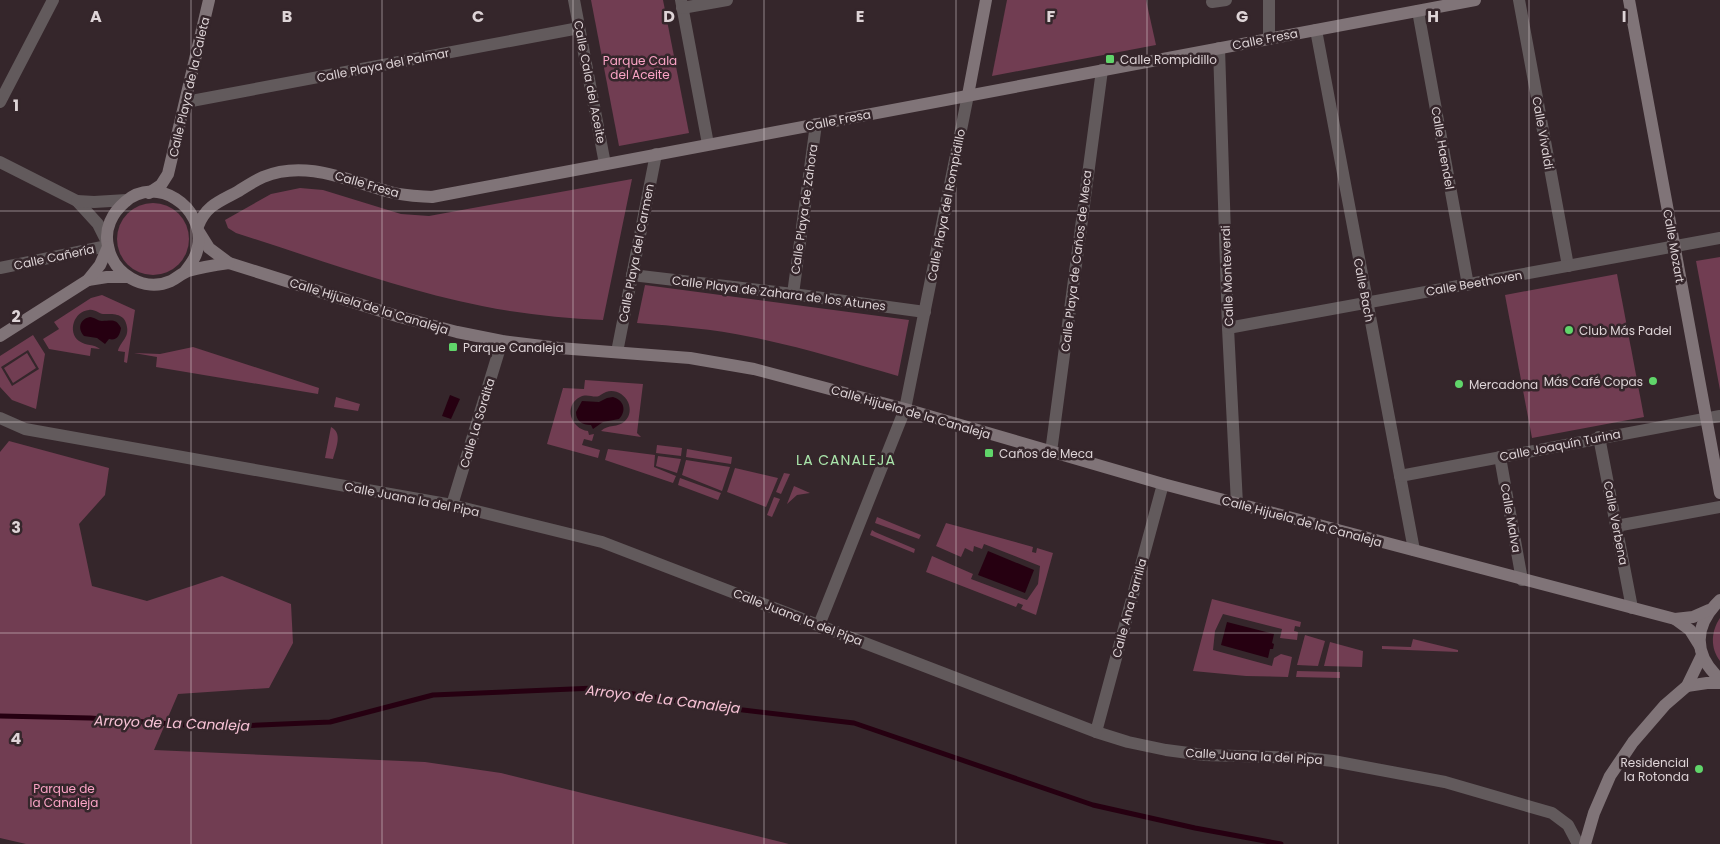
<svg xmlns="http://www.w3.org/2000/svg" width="1720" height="844" font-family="Poppins,sans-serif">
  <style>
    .green { fill: #713d52; fill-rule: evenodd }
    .water { fill: #260011 }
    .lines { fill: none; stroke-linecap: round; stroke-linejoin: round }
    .stream { stroke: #260011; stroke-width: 5 }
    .street { stroke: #625a5c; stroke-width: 12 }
    .secondary { stroke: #807478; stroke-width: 12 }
    .grid { fill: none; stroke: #ded4d7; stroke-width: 1; stroke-opacity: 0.55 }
    .poi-dot { fill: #60d56a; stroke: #35262b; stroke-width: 2 }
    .labels { text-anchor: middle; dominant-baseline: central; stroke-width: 5; stroke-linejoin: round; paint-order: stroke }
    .street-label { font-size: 12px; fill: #ded4d7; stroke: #35262b }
    .poi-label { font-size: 12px; fill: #ded4d7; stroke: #35262b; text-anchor: start }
    .park-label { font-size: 12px; fill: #fba4c6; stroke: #35262b }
    .neighbourhood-label { font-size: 14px; letter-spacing: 1px; fill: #a9e4aa; stroke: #35262b }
    .water-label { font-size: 14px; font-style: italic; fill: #f8c2d6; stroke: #35262b }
    .grid-label { font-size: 16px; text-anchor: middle; font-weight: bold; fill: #ded4d7; stroke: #35262b; stroke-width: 5; stroke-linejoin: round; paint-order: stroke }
  </style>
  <rect width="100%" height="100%" fill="#35262b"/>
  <!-- green -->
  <g class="green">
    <polygon points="591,0 663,0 689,133 619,146"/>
    <polygon points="1007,0 1146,0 1156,45 992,76"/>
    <path d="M632 179 603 320C562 318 522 314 482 306 398 289 318 259 236 233L228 228 225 220 271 194 300 188 323 190 401 214 429 216Z"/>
    <circle cx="153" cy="239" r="36"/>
    <polygon points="1720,257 1720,390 1696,261"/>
    <polygon points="1617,274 1644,417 1532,438 1505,295"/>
    <path d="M645 285 909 320 898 376C849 362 801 347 751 337 713 329 675 326 637 323Z"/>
    <path d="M102 295 135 310 127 363 124 362 125 352 118 351C120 342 129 338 127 327 125 313 114 314 103 314 99 314 95 309 89 310 74 311 67 332 79 341 86 346 94 344 100 349L91 348 90 356 49 349 43 339 59 329 54 322 91 298Z"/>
    <path d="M33 335 45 354 36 409 12 400 0 387V356ZM28 350 39 369 12 386 1 367Z"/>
    <polygon points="193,347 319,388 318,394 156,367 157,357 134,353 160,354"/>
    <polygon points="27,353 36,368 13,383 4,368"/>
    <path d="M585 380 643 384 637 433 641 437 601 431C608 424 618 428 625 421 630 416 631 409 628 402 624 394 615 389 606 392 603 393 601 395 599 396 593 398 587 393 580 397 563 406 571 429 588 431L589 435 594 434 592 441 584 439 582 445 600 450 598 458 547 444 563 388 584 389Z"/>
    <polygon points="336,397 360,404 358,411 334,407"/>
    <path d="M331 427C343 433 336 448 333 459L325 458Z"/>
    <polygon points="9,441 109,468 105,495 79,524 92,586 147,601 222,576 291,604 293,643 269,688 178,694 154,750 425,762 501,773 789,844 26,844 0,838 0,452"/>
    <polygon points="657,445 682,448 681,456 656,453"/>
    <polygon points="608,449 655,455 654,467 676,476 673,483 605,460"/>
    <polygon points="687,449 732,457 731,464 686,457"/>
    <polygon points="658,456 681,459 677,473 656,466"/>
    <polygon points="686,460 730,467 722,491 682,475"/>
    <polygon points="735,468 778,478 766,507 727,492"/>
    <polygon points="784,473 790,474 781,494 776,492"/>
    <polygon points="680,478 721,493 718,500 678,485"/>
    <polygon points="794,486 810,493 797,495 787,504"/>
    <polygon points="774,497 780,499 772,517 767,515"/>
    <polygon points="877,517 921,535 919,539 875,523"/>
    <polygon points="946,523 1033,547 1032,552 1036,553 1037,548 1053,553 1036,615 1021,609 1023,605 1018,603 1016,607 926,572 932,556 973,574 971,579 1027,600 1038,584 1040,566 984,544 982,549 974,546 973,552 965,548 961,557 936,546"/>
    <polygon points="872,530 875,532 915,549 914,553 870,535"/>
    <polygon points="1212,599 1301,622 1300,627 1295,626 1294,631 1298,632 1297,640 1280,638 1282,629 1223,614 1215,631 1213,650 1272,666 1274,658 1281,654 1292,657 1288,677 1246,676 1193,671"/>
    <path d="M1720 618V661C1710 648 1711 631 1720 618Z"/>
    <polygon points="1305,635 1325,641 1318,666 1297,665"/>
    <polygon points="1413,639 1458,650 1458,652 1382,649 1382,646 1411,647"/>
    <polygon points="1330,642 1363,651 1362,667 1324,666"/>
    <polygon points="1297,671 1340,672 1340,678 1296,677"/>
  </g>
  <!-- water -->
  <g class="water">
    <path d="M90 317C94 317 98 321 102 321 111 321 116 318 121 328 120 335 117 341 109 339L105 344 97 338 84 336C77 328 80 319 90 317Z"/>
    <polygon points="450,395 460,399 451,419 442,416"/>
    <path d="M613 397C624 400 627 411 619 419L603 422 593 429 591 425C582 425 576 421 576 412L582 401 599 402 607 398Z"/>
    <polygon points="988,551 1034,570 1025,593 978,575"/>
    <polygon points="1227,622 1274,634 1272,643 1274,644 1273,649 1270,649 1268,658 1221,645"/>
  </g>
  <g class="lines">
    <!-- stream -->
    <polyline class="stream" points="0,716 90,718 214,727 330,722 433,695 595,688 718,707 854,723 1093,805 1195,828 1281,844"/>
    <!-- street -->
    <g class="street">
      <polyline points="574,0 605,164"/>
      <polyline points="681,0 708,144"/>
      <polyline points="1519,0 1568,266"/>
      <polyline points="1212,2 1226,0"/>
      <polyline points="682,8 727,0"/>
      <polyline points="1418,11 1468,285"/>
      <polyline points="1316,30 1414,550"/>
      <polyline points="1269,39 1269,0"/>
      <polyline points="1219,48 1228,328 1237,504"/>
      <polyline points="0,102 53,0"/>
      <polyline points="186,102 579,28"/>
      <polyline points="0,162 77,201 98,224 106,240"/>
      <polyline points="77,201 94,202 127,200"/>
      <polyline points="0,268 107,246"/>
      <polyline points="632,275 793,294 925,312"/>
      <polyline points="793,294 816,124"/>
      <polyline points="1228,328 1720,238"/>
      <polyline points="617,352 656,154"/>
      <polyline points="0,418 25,429 452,505 602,542 1096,732 1128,742 1166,750 1204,755 1306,758 1333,761 1445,782 1552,813 1568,825 1578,844"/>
      <polyline points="1599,437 1632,608"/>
      <polyline points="1051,452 1102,70"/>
      <polyline points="1500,457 1522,580"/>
      <polyline points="1400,476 1720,416"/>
      <polyline points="452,505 502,341"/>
      <polyline points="1616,526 1720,507"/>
      <polyline points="819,625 905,409 968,95"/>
      <polyline points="1096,732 1163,484"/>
    </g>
    <!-- secondary -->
    <g class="secondary">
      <polyline points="1629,0 1720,493"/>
      <polyline points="968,95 986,0"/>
      <polyline points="149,193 161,185 168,174 209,0"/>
      <path d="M198 226C206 206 218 202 237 192 245 187 254 181 263 177 306 159 349 181 390 192 404 196 418 196 432 197L1475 0"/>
      <polyline points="199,232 209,248 229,263 400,317 457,332 502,341 559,348 690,358 754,369 905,409 1163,484 1675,619 1690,630 1700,646"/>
      <path d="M184 273C190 265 197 257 198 246 205 207 156 174 125 202 112 213 104 229 108 246 113 274 144 293 171 281 177 278 182 273 188 271 202 267 215 265 229 263"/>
      <polyline points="88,280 107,277 128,277"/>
      <polyline points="0,336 88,280 100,265 108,247"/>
      <path d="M1720 600C1694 625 1692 654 1720 679"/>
      <polyline points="1675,619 1693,617 1709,610"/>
      <polyline points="1687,686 1707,683 1720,683"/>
      <polyline points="1585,844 1594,813 1610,776 1633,742 1665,705 1687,686 1702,655"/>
    </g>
  </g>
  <!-- grid -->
  <path class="grid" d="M191 0V844M382 0V844M573 0V844M764 0V844M956 0V844M1147 0V844M1338 0V844M1529 0V844M0 211H1720M0 422H1720M0 633H1720"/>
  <!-- markers -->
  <g class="poi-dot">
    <rect x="1105" y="54" width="10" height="10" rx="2.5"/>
    <circle cx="1569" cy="330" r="5"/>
    <rect x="448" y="342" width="10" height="10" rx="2.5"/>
    <circle cx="1653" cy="381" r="5"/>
    <circle cx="1459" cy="384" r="5"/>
    <rect x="984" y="448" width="10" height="10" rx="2.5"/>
    <circle cx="1699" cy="769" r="5"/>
  </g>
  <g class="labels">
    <!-- street labels -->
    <g class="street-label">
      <text transform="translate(1265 39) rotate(-11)">Calle Fresa</text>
      <text transform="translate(383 65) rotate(-11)">Calle Playa del Palmar</text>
      <text transform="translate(590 82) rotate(79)">Calle Cala del Aceite</text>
      <text transform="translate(189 87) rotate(-77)">Calle Playa de la Caleta</text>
      <text transform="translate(838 120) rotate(-11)">Calle Fresa</text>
      <text transform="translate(1543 133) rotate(80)">Calle Vivaldi</text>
      <text transform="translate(1443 148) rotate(80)">Calle Haendel</text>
      <text transform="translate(367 184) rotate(16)">Calle Fresa</text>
      <text transform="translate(946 205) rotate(-79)">Calle Playa del Rompidillo</text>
      <text transform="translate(804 209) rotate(-82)">Calle Playa de Zahora</text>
      <text transform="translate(1674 246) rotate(80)">Calle Mozart</text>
      <text transform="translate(636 253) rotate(-79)">Calle Playa del Carmen</text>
      <text transform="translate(54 257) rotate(-12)">Calle Cañería</text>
      <text transform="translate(1076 261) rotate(-83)">Calle Playa de Caños de Meca</text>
      <text transform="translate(1227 276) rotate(-92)">Calle Monteverdi</text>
      <text transform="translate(1474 283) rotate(-10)">Calle Beethoven</text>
      <text transform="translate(1364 290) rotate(79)">Calle Bach</text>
      <text transform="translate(779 293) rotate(7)">Calle Playa de Zahara de los Atunes</text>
      <text transform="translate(369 306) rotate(17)">Calle Hijuela de la Canaleja</text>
      <text transform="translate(911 412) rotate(16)">Calle Hijuela de la Canaleja</text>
      <text transform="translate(477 423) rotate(-73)">Calle La Sordita</text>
      <text transform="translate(1560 445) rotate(-11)">Calle Joaquín Turina</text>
      <text transform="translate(412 499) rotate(11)">Calle Juana la del Pipa</text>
      <text transform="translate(1511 518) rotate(80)">Calle Malva</text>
      <text transform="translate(1302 521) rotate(15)">Calle Hijuela de la Canaleja</text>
      <text transform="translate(1616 523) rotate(79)">Calle Verbena</text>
      <text transform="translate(1129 608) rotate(-75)">Calle Ana Parrilla</text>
      <text transform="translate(798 617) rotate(21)">Calle Juana la del Pipa</text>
      <text transform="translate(1254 756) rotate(3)">Calle Juana la del Pipa</text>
    </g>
    <!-- poi labels -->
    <g class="poi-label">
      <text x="1120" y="59">Calle Rompidillo</text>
      <text x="1579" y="330">Club Más Padel</text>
      <text x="463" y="347">Parque Canaleja</text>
      <text x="1643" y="381" text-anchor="end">Más Café Copas</text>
      <text x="1469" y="384">Mercadona</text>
      <text x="999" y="453">Caños de Meca</text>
      <text x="1689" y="762" text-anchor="end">Residencial<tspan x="1689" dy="14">la Rotonda</tspan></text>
    </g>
    <!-- park labels -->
    <g class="park-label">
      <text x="640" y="60">Parque Cala<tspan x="640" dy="14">del Aceite</tspan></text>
      <text x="64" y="788">Parque de<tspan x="64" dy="14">la Canaleja</tspan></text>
    </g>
    <!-- neighbourhood labels -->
    <g class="neighbourhood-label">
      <text x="846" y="460">LA CANALEJA</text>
    </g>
    <!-- water labels -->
    <g class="water-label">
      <text transform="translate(663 699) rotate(7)">Arroyo de La Canaleja</text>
      <text transform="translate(172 723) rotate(2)">Arroyo de La Canaleja</text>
    </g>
  </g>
  <g class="grid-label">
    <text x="96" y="22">A</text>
    <text x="287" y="22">B</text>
    <text x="478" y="22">C</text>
    <text x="669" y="22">D</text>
    <text x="860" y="22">E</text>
    <text x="1051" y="22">F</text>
    <text x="1242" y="22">G</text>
    <text x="1433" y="22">H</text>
    <text x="1624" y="22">I</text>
    <text x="16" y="111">1</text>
    <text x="16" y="322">2</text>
    <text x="16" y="533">3</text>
    <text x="16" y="744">4</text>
  </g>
</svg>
